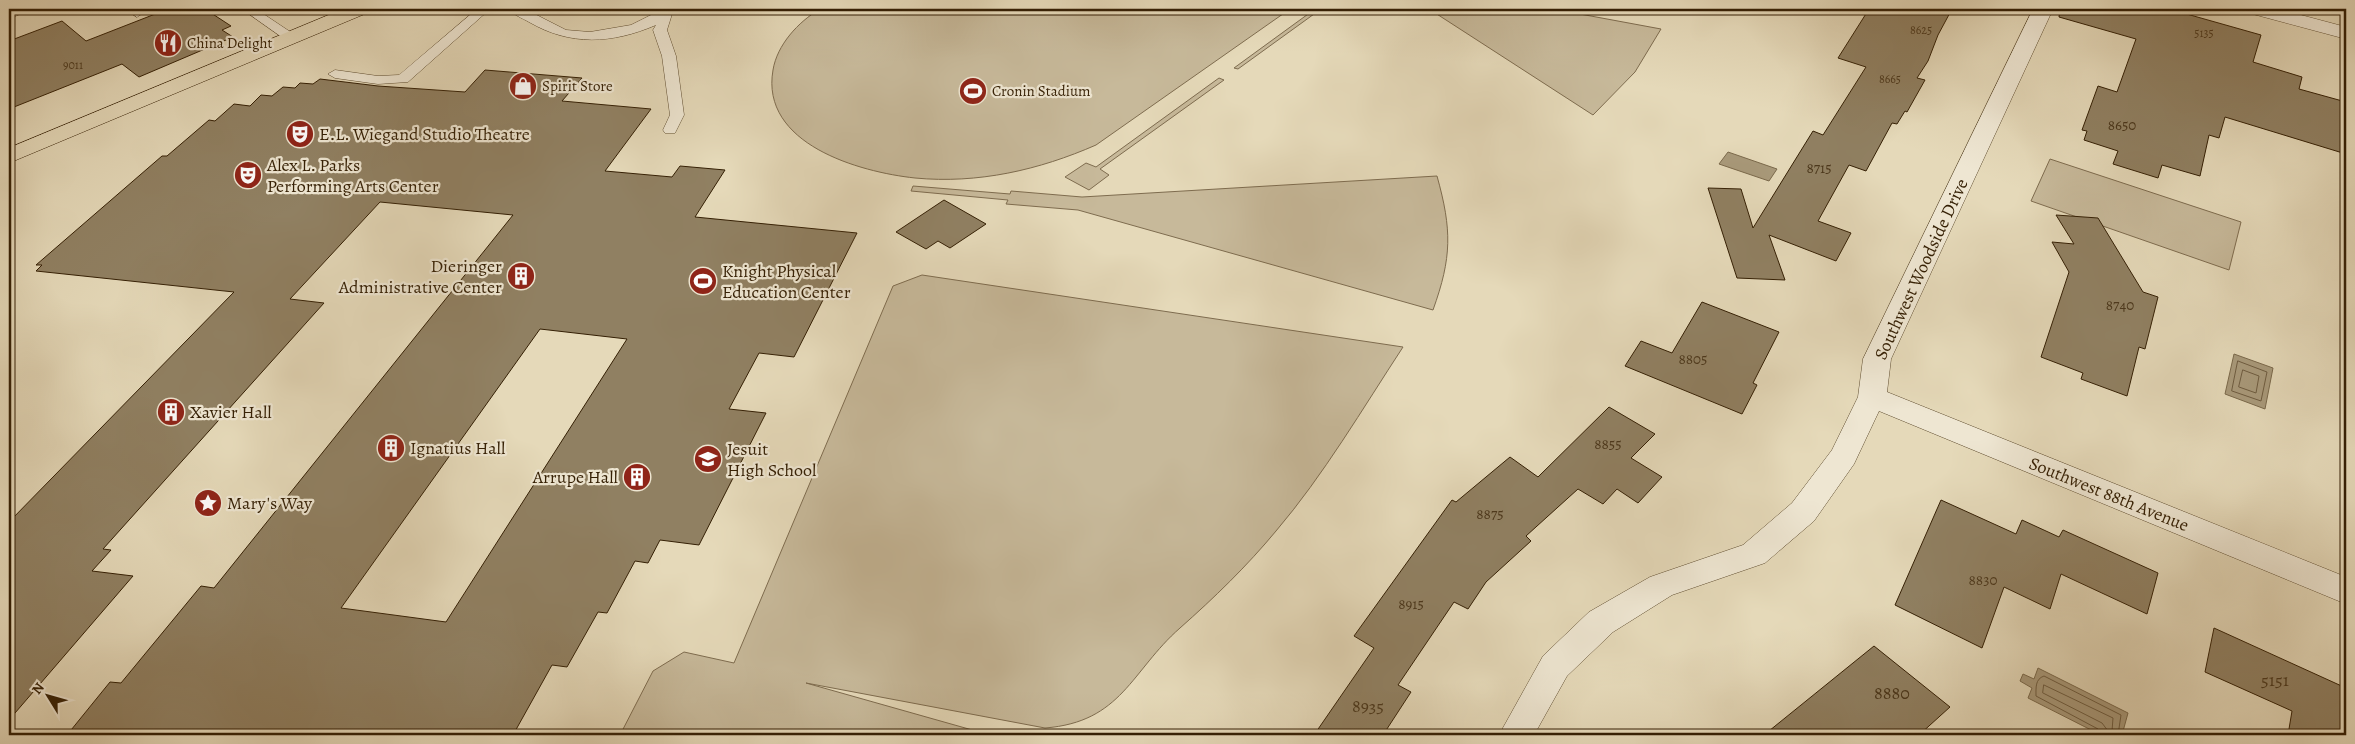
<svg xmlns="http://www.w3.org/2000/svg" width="2355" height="744" font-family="Alegreya,serif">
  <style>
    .green { fill: #c7b99a; stroke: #7e6c4f }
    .water { fill: #a99a7b; stroke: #7a694b }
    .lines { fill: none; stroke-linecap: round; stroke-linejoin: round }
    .shore { stroke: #6e5c40; stroke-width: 1 }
    .building { fill: #908062; stroke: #341f04; fill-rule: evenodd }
    .service-casing { stroke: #604e31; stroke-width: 1 }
    .minor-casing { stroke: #604e31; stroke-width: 1 }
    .primary-casing { stroke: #341f04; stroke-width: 1 }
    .service { fill: #eee6d2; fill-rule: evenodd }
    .minor { fill: #eee6d2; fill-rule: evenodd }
    .primary { fill: #e5d9b9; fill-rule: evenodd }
    .labels { text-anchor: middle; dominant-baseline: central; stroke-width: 4.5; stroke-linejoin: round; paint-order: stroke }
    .far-number-label { font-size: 12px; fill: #4b371c }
    .far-poi-label { font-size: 15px; fill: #341f04; stroke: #eee6d2; text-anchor: start }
    .number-label { font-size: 15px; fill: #4b371c }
    .poi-label { font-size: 18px; fill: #341f04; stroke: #eee6d2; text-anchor: start }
    .street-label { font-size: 18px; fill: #341f04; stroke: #eee6d2 }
    .near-number-label { font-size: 18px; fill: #4b371c }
  </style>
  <rect width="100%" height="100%" fill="#e5d9b9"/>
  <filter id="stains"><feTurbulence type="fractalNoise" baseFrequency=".004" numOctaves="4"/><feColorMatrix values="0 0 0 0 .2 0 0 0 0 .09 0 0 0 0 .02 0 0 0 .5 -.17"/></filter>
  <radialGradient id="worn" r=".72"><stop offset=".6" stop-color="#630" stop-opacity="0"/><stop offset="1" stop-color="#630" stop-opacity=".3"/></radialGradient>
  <!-- green -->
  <g class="green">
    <path d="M820 9H1290L1096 145C1039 170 978 184 915 178 859 172 760 144 773 70 777 45 798 22 820 9Z"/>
    <polygon points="1315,9 1321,9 1238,69 1234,68"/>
    <polygon points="1429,9 1553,9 1661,29 1635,72 1593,115"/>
    <polygon points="1219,78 1224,80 1100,169 1109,175 1089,190 1065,177 1086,163 1096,167"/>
    <polygon points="2050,159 2241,222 2229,270 2031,201"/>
    <path d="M1437 176C1452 230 1452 257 1433 310L1078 210 1006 204 1008 200 911 191 913 186 1010 194 1011 191 1082 197Z"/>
    <path d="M922 275 1403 347C1363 408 1323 476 1276 531 1247 566 1214 598 1180 628 1131 671 1122 722 1045 728L806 683 990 735H620L653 671 684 652 734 663 893 286Z"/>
  </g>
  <!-- water -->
  <g class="water">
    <polygon points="1728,152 1777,169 1769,181 1719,164"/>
    <polygon points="2234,354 2273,368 2265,409 2225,394"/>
    <polygon points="2038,668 2128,713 2122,735 2101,735 2028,698 2032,688 2020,681 2023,674 2034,679"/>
  </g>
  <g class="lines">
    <!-- shore -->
    <g class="shore">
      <polygon points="2238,361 2267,372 2261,401 2232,391"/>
      <polygon points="2243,370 2259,376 2256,393 2239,387"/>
      <polygon points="2044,685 2113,718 2112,731 2108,731 2102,723 2043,693"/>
      <path d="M2101 735 2098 729 2036 696C2036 688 2035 679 2044 676L2121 715 2118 735"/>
    </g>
  </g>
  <!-- building -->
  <g class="building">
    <polygon points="168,9 176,14 189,9 205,9 231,26 222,30 233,37 139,77 122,64 9,109 9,41 62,21 86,41"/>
    <polygon points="1869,9 1952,9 1938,35 1928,61 1917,78 1925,80 1907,112 1905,111 1897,124 1892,123 1866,171 1849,165 1818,221 1851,233 1836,261 1769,235 1785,280 1737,278 1708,188 1741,189 1753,228 1813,131 1823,135 1866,67 1838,58"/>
    <polygon points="2060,9 2169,9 2261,35 2253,62 2302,77 2299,89 2346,102 2346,154 2225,117 2219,138 2209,135 2200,176 2162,165 2158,178 2113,164 2118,151 2084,140 2087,131 2082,130 2098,86 2117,92 2136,39 2059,17"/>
    <path d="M485 70 582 78 562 101 651 109 605 171 672 177 680 166 725 170 695 217 857 233 794 357 759 353 729 409 766 413 699 545 660 540 648 563 635 561 607 613 598 612 567 667 552 665 513 735H67L110 682 121 683 201 586 214 588 513 215 380 202 290 299 324 303 103 549 111 550 92 571 133 576 9 720V522L234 292 36 271 42 265H36L162 156H167L209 120 215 121 234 104 250 106 261 95 272 96 283 87 295 88 300 83 313 84 320 79 378 86 465 92ZM540 329 627 339 446 622 341 608Z"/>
    <polygon points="944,200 986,224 950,248 938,241 926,249 896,232"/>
    <polygon points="2056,215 2098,218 2143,292 2158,297 2145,349 2139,347 2127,396 2081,379 2083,373 2041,357 2069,272 2052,242 2074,244"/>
    <polygon points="1702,302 1779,332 1753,383 1757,385 1742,414 1625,366 1641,341 1672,353"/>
    <polygon points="1609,407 1655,434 1631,458 1662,477 1638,503 1617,489 1603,504 1578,489 1526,536 1531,541 1486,582 1468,609 1454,602 1398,685 1411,692 1383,735 1314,735 1374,648 1354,636 1452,500 1456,502 1510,457 1538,477"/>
    <polygon points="1941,500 2016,534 2022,520 2059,537 2063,530 2158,573 2147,614 2061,574 2050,609 2004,587 1982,648 1895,605"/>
    <polygon points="2214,628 2346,688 2346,735 2288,735 2292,711 2205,672"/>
    <polygon points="1874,646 1950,707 1919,735 1764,735"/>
  </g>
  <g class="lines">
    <defs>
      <g id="service">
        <polygon points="14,9 31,9 9,19 9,11"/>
        <polygon points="125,9 139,9 143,13 137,17"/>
        <polygon points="242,9 256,9 298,37 296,40 286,40"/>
        <polygon points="477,9 490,9 408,82 378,84 335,78 328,74 335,70 378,76 399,75"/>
        <path d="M510 9H525L566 30 590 32 631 25 663 9H677L672 14 667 30 676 56 684 115 675 133H665L663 130 670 115 662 56 653 30 656 25C612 44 570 46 529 22 522 18 513 15 510 9Z"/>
      </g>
      <g id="minor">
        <polygon points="2033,9 2053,9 1891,359 1887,392 2346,577 2346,604 1879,411 1854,464 1814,521 1765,563 1672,595 1613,632 1567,676 1534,735 1499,735 1543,656 1589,612 1650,577 1743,545 1792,503 1832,450 1858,397 1863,359"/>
        <polygon points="2246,9 2278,9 2346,27 2346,39 2249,13"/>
      </g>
      <polygon id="primary" points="343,9 370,9 367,13 9,163 9,148"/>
    </defs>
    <!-- service casing -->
    <use href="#service" class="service-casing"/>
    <!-- minor casing -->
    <use href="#minor" class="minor-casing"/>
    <!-- primary casing -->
    <use href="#primary" class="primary-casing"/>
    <!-- service -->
    <use href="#service" class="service"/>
    <!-- minor -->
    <use href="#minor" class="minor"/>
    <!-- primary -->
    <use href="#primary" class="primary"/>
  </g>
  <!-- icons -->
  <defs>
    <symbol id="restaurant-disc" viewBox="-11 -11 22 22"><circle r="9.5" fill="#8f2418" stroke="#eee6d2"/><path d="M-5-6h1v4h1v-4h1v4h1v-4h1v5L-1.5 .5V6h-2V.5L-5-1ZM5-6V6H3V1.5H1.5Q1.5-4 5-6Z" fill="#fff"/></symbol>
    <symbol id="shop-disc" viewBox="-11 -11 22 22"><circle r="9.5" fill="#8f2418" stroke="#eee6d2"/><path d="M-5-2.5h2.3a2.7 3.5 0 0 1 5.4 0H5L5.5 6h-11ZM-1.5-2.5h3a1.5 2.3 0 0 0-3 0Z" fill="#fff"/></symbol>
    <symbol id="stadium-disc" viewBox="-11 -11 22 22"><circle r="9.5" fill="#8f2418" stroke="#eee6d2"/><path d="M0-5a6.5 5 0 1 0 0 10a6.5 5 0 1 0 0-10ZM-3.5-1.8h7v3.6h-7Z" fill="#fff"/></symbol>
    <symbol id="theatre-disc" viewBox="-11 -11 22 22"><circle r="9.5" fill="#8f2418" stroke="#eee6d2"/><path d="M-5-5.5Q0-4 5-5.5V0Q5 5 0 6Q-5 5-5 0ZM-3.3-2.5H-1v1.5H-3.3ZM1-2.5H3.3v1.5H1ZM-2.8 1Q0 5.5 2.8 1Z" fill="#fff"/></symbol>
    <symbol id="building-disc" viewBox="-11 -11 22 22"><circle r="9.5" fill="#8f2418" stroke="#eee6d2"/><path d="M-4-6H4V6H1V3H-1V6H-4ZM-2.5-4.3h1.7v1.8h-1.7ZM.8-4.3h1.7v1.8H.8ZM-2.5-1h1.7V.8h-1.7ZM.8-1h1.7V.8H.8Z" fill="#fff"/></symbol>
    <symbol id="school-disc" viewBox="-11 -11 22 22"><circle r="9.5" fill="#8f2418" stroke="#eee6d2"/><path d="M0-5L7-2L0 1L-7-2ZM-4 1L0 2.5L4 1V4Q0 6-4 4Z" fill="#fff"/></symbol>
    <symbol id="sight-disc" viewBox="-11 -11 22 22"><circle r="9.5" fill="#8f2418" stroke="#eee6d2"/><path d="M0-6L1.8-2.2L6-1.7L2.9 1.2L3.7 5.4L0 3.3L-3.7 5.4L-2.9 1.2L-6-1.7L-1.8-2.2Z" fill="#fff"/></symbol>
  </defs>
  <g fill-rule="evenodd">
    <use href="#restaurant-disc" x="152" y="27" width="32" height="32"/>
    <use href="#shop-disc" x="507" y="70" width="32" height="32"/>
    <use href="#stadium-disc" x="957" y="75" width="32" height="32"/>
    <use href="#theatre-disc" x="284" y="118" width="32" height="32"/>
    <use href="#theatre-disc" x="232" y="159" width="32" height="32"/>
    <use href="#building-disc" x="505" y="260" width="32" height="32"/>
    <use href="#stadium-disc" x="687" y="265" width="32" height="32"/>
    <use href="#building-disc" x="155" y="396" width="32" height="32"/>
    <use href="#building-disc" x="375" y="432" width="32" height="32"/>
    <use href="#school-disc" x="692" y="443" width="32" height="32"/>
    <use href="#building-disc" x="621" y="461" width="32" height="32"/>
    <use href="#sight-disc" x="192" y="487" width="32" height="32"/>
  </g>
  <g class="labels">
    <!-- far-number labels -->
    <g class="far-number-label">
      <text x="1921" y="30">8625</text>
      <text x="2204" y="33">5135</text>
      <text x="73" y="65">9011</text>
      <text x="1890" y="79">8665</text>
    </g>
    <!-- far-poi labels -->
    <g class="far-poi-label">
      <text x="187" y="43">China Delight</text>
      <text x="542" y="86">Spirit Store</text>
      <text x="992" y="91">Cronin Stadium</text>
    </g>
    <!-- number labels -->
    <g class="number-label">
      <text x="2122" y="125">8650</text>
      <text x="1819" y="168">8715</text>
      <text x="2120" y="305">8740</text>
      <text x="1693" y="359">8805</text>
      <text x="1608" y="444">8855</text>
      <text x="1490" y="514">8875</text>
      <text x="1983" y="580">8830</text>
      <text x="1411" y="604">8915</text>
    </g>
    <!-- poi labels -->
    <g class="poi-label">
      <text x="319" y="134">E.L. Wiegand Studio Theatre</text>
      <text x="267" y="165">Alex L. Parks<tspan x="267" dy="21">Performing Arts Center</tspan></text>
      <text x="502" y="266" text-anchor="end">Dieringer<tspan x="502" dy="21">Administrative Center</tspan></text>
      <text x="722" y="271">Knight Physical<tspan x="722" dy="21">Education Center</tspan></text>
      <text x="190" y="412">Xavier Hall</text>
      <text x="410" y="448">Ignatius Hall</text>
      <text x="727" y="449">Jesuit<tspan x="727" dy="21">High School</tspan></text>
      <text x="618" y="477" text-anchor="end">Arrupe Hall</text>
      <text x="227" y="503">Mary's Way</text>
    </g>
    <!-- street labels -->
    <g class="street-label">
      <text transform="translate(1921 269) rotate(-65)">Southwest Woodside Drive</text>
      <text transform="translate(2109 494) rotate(22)">Southwest 88th Avenue</text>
    </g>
    <!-- near-number labels -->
    <g class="near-number-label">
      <text x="2275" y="680">5151</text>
      <text x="1892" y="693">8880</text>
      <text x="1368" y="706">8935</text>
    </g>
  </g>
  <!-- margin -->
  <rect width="2355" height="744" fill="none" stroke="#e5d9b9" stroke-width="30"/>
  <rect x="10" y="10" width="2335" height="724" fill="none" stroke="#341f04" stroke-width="2.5"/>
  <rect x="15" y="15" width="2325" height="714" fill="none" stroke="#341f04"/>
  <!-- north arrow -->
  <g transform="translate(48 696) rotate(307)" stroke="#eee6d2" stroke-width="4" paint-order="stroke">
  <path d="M0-4L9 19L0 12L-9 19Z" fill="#341f04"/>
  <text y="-8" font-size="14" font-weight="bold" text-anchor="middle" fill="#341f04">N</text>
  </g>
  <rect width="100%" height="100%" filter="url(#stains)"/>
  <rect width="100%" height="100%" fill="url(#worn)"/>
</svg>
